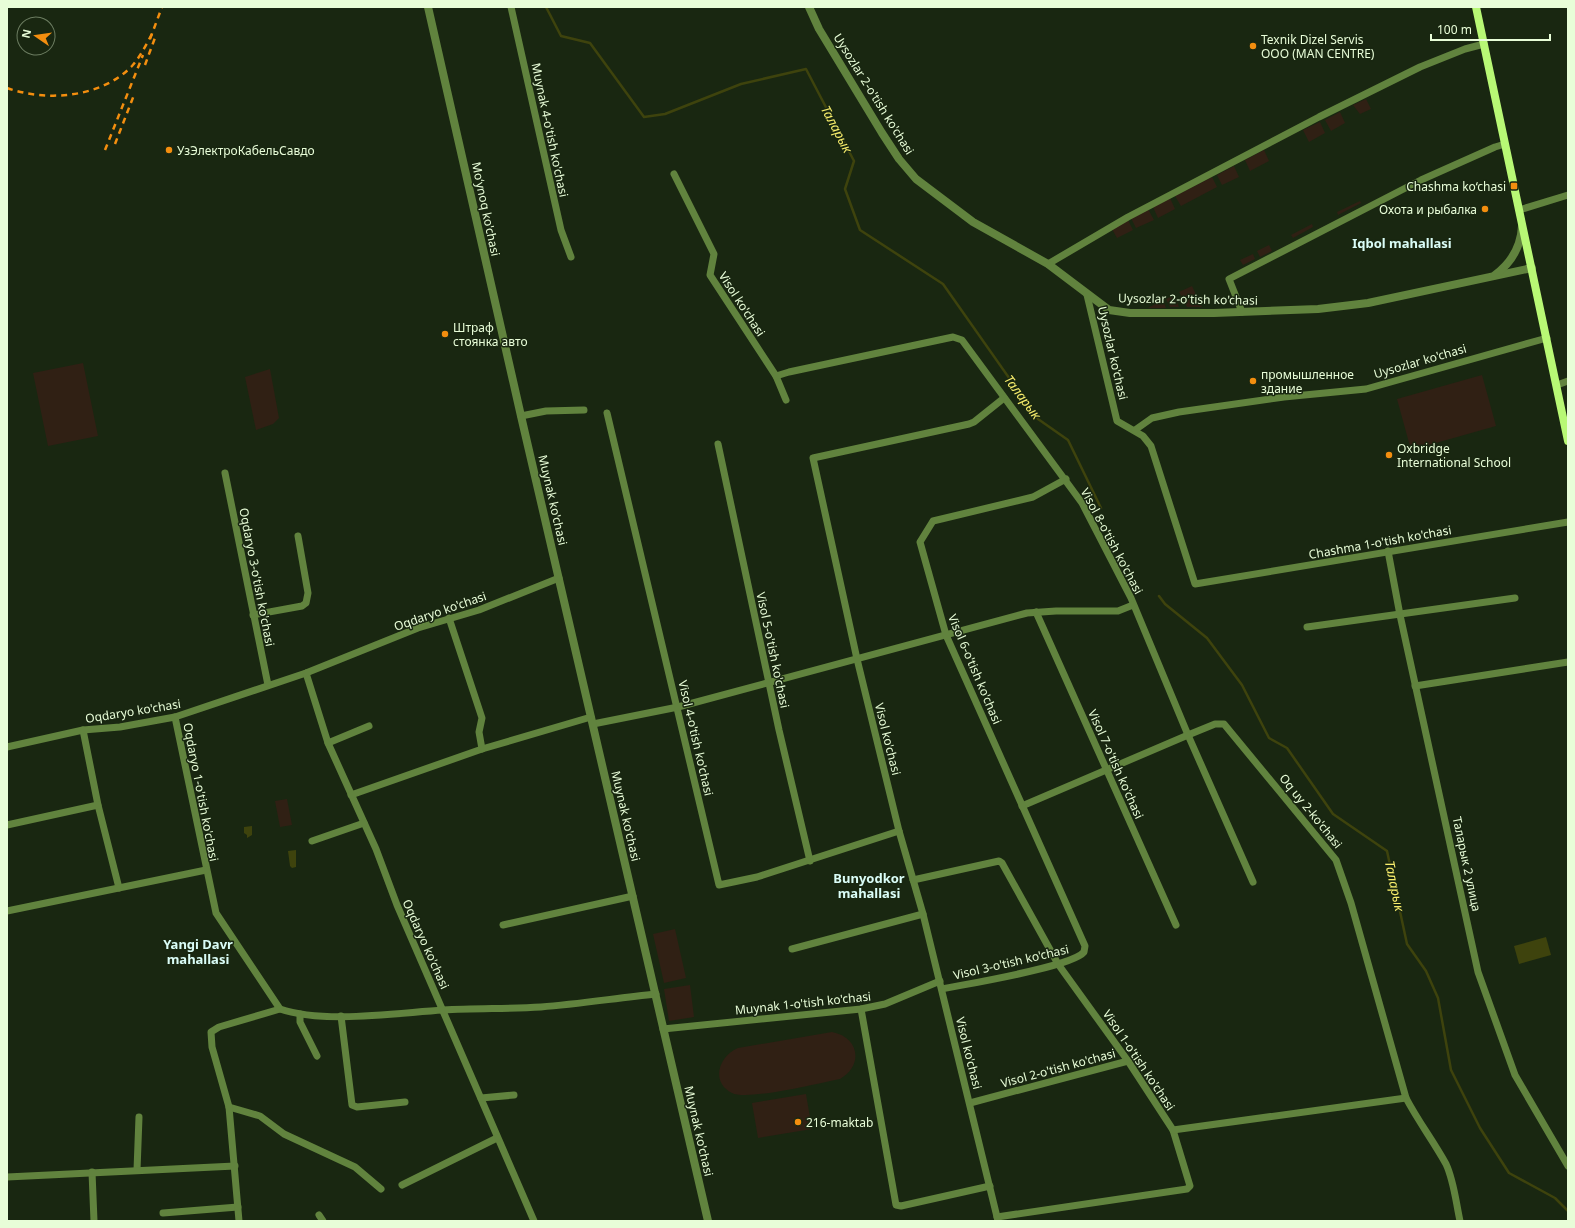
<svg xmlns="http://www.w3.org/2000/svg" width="1575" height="1228" font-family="'Noto Sans',sans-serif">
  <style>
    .green { fill: #302014 }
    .water { fill: #3e430d }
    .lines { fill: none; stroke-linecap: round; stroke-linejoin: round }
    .stream { stroke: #3e430d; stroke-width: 2.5 }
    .minor { stroke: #61833e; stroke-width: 7 }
    .tertiary { stroke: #61833e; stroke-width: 8 }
    .secondary { stroke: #b8f875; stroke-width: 8 }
    .rail { stroke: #f38e0f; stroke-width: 2.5; stroke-dasharray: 6 5; stroke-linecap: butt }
    .poi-dot { fill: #f38e0f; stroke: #192711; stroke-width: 1.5 }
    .labels { text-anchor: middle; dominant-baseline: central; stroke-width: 3; stroke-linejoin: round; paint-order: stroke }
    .poi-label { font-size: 12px; fill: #e8fdd8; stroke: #192711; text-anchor: start }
    .street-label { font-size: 12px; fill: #e8fdd8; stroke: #192711 }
    .water-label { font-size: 13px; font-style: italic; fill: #f7ed6c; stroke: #192711 }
    .neighbourhood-label { font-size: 13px; font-weight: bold; fill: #dafdf7; stroke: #192711 }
  </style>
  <rect width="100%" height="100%" fill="#192711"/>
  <!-- green -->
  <g class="green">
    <polygon points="1366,99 1371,109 1360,114 1353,105"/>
    <polygon points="1340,112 1345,123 1331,131 1325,120"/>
    <polygon points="1320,122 1325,133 1309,142 1303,130"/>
    <polygon points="1264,150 1269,161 1250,171 1245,160"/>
    <polygon points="1234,166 1239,177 1222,185 1217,175"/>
    <polygon points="1212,177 1217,187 1181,206 1175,196"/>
    <polygon points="1170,198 1175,209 1158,218 1153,207"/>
    <polygon points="1360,201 1361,203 1338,215 1337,212"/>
    <polygon points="1148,209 1154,220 1136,228 1131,218"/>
    <polygon points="1128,220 1133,230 1117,238 1112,229"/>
    <polygon points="1312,224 1313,227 1293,238 1291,235"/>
    <polygon points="1269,245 1272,251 1260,257 1257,251"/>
    <polygon points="1253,254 1255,259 1243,265 1240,260"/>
    <polygon points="1192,286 1202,307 1187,307 1179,292"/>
    <polygon points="1174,295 1179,307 1170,307 1166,299"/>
    <polygon points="1163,300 1166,308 1148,308"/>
    <polygon points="83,363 98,436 48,446 33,373"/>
    <polygon points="270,369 279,418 273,424 256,430 245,377"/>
    <polygon points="1482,375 1496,426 1411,450 1397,399"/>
    <polygon points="287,799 292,825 280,827 275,801"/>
    <polygon points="675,929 686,978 664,983 653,934"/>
    <polygon points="690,985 694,1017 669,1021 664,989"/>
    <path d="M832 1032C859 1037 864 1065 840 1079 820 1083 747 1101 732 1093 710 1082 719 1056 738 1048Z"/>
    <polygon points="806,1094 812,1129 758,1138 752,1103"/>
  </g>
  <!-- water -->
  <g class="water">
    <polygon points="252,826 252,835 247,838 247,835 244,833 244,827"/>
    <polygon points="296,850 296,867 292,868 290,866 288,851"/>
    <polygon points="1546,937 1551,955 1519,964 1514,946"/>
  </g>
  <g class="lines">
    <!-- stream -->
    <g class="stream">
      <polyline points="546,7 561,36 590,43 644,117 665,114 741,84 806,69 854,161 845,189 860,230 943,284 1038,419 1068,440 1101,508"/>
      <polyline points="1159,596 1165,604 1207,638 1242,685 1269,738 1287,748 1333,814 1387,851 1407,944 1426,971 1438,998 1451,1070 1480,1128 1509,1173 1555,1198 1568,1211"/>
    </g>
    <!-- minor -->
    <g class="minor">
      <polyline points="511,7 561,230 571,257"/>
      <polyline points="674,174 714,254 710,275 776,376 786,400"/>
      <polyline points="1519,210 1568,195"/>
      <polyline points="1048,264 1128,217 1319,117 1420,67 1465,49 1484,44"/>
      <polyline points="1087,295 1117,421 1143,436 1151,446 1195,584 1568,522"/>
      <polyline points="1242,312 1229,279 1421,180 1495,147 1505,144"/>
      <polyline points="776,376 789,372 953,337 962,340 1082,503 1131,598 1188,735 1253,882"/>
      <polyline points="1557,385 1568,381"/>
      <polyline points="607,413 719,885 757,877 899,831"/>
      <polyline points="521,416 546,411 584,410"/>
      <polyline points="1135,430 1152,418 1179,412 1284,397 1366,389 1547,338"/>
      <polyline points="718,444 779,730 810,861"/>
      <polyline points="225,473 268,685"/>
      <polyline points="1388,551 1400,615 1478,972 1515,1075 1568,1166"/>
      <polyline points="1036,612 1176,925"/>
      <polyline points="253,615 302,606 306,603 308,593 298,536"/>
      <polyline points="449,618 482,718 479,732 482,749"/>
      <polyline points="1307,627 1515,598"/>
      <polyline points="306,673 328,743 376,849 397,905 534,1221"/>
      <polyline points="1415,686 1568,662"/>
      <path d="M175 717 216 913 280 1009C324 1024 396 1013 443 1010 476 1008 508 1009 541 1007 579 1004 617 998 656 994"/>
      <polyline points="593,724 678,707 1027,613 1056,611 1118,611 1133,605"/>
      <polyline points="83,730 98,805 119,888"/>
      <polyline points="328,743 369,726"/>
      <polyline points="7,747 83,730 120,727 175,717 306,673 418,628 479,610 559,578"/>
      <polyline points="351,795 482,749 591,717"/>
      <path d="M1022 806 1188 735 1215 724H1224L1336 860 1351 903 1406 1098C1418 1121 1434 1142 1446 1164 1454 1181 1456 1203 1460 1221"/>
      <polyline points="7,825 98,805"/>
      <polyline points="312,841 364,823"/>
      <polyline points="913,880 999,861 1002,863 1058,964 1128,1061 1173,1130 1190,1186 1187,1189 997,1217"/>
      <polyline points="7,911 206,870"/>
      <polyline points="503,925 633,896"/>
      <polyline points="792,949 923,914"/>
      <path d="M942 989C966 984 1072 967 1084 952L1085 946 946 635 920 542 933 521 1033 497 1066 479"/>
      <polyline points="861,1009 896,1205 901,1206 990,1186"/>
      <polyline points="300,1014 300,1022 317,1056"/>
      <polyline points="341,1016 352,1105 357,1107 405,1102"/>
      <polyline points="663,1029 861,1009 885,1004 940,981"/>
      <polyline points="481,1098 514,1095"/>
      <polyline points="970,1103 1128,1061"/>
      <polyline points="229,1107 260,1116 284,1134 355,1167 381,1189"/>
      <polyline points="1173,1130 1406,1098"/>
      <polyline points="137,1170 139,1117"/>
      <polyline points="92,1172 94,1221"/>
      <polyline points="7,1177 235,1166"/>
      <polyline points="402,1185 497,1138"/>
      <polyline points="163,1213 238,1207"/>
      <polyline points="319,1215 323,1221"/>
      <polyline points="239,1221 229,1107 212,1047 211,1032 219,1027 280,1009"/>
      <polyline points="998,1221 923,914 899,831 857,659 813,458 969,424 974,422 1004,398"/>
    </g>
    <!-- tertiary -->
    <g class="tertiary">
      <polyline points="428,7 521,416 708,1221"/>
      <polyline points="809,7 819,29 882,133 899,159 916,179 973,222 1048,264 1109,310 1130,313 1214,313 1318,309 1368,303 1532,268"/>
      <path d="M1495 275C1511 263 1521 246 1522 226"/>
    </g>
    <!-- secondary -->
    <polyline class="secondary" points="1476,7 1568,441"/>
    <!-- rail -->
    <g class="rail">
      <polyline points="150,39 162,7"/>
      <polyline points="145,65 156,35"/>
      <path d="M7 88C47 102 101 98 132 66 140 57 146 45 152 34"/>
      <polyline points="115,144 134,95"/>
      <polyline points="105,150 143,55"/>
    </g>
  </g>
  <!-- markers -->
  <g class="poi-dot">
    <circle cx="1253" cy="46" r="4"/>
    <circle cx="169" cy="150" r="4"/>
    <rect x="1510" y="182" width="8" height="8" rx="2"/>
    <circle cx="1485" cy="209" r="4"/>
    <circle cx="445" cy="334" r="4"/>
    <circle cx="1253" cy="381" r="4"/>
    <circle cx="1389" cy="455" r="4"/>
    <circle cx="798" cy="1122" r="4"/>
  </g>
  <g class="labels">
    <!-- poi labels -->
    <g class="poi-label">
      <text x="1261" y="39">Texnik Dizel Servis<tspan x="1261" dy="14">OOO (MAN CENTRE)</tspan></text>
      <text x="177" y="150">УзЭлектроКабельСавдо</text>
      <text x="1506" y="186" text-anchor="end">Chashma ko‘chasi</text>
      <text x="1477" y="209" text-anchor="end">Охота и рыбалка</text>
      <text x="453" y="327">Штраф<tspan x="453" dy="14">стоянка авто</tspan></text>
      <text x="1261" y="374">промышленное<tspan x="1261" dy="14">здание</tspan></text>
      <text x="1397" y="448">Oxbridge<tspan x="1397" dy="14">International School</tspan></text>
      <text x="806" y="1122">216-maktab</text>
    </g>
    <!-- street labels -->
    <g class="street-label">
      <text transform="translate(874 94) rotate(58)">Uysozlar 2-o'tish ko'chasi</text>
      <text transform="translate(550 130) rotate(78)">Muynak 4-o'tish ko'chasi</text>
      <text transform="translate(486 209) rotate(78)">Moʻynoq ko'chasi</text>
      <text transform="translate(1188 299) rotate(1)">Uysozlar 2-o'tish ko'chasi</text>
      <text transform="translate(742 304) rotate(57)">Visol ko'chasi</text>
      <text transform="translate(1113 353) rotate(77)">Uysozlar ko'chasi</text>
      <text transform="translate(1420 361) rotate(-16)">Uysozlar ko'chasi</text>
      <text transform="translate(553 500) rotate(77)">Muynak ko'chasi</text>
      <text transform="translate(1112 541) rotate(62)">Visol 8-o'tish ko'chasi</text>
      <text transform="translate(1380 542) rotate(-10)">Chashma 1-o'tish ko'chasi</text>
      <text transform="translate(257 577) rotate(79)">Oqdaryo 3-o'tish ko'chasi</text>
      <text transform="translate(440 611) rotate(-19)">Oqdaryo ko'chasi</text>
      <text transform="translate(773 650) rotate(78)">Visol 5-o'tish ko'chasi</text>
      <text transform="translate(975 669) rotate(67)">Visol 6-o'tish ko'chasi</text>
      <text transform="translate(133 711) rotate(-9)">Oqdaryo ko'chasi</text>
      <text transform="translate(696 738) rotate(77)">Visol 4-o'tish ko'chasi</text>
      <text transform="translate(888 739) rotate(76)">Visol ko'chasi</text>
      <text transform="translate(1116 764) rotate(66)">Visol 7-o'tish ko'chasi</text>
      <text transform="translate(201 792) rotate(79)">Oqdaryo 1-o'tish ko'chasi</text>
      <text transform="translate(1311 811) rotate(51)">Oq uy 2-ko'chasi</text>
      <text transform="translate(626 816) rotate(77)">Muynak ko'chasi</text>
      <text transform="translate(1467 864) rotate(78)">Таларык 2 улица</text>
      <text transform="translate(426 944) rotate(66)">Oqdaryo ko'chasi</text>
      <text transform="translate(1011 962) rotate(-13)">Visol 3-o'tish ko'chasi</text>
      <text transform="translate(803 1003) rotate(-6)">Muynak 1-o'tish ko'chasi</text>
      <text transform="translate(969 1053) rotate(76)">Visol ko'chasi</text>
      <text transform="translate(1139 1060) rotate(56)">Visol 1-o'tish ko'chasi</text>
      <text transform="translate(1058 1068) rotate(-15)">Visol 2-o'tish ko'chasi</text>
      <text transform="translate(699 1131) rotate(77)">Muynak ko'chasi</text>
    </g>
    <!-- water labels -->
    <g class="water-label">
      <text transform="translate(837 129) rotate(62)">Таларык</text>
      <text transform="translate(1023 397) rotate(53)">Таларык</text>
      <text transform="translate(1395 886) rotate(78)">Таларык</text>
    </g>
    <!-- neighbourhood labels -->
    <g class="neighbourhood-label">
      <text x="1402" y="243">Iqbol mahallasi</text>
      <text x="869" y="878">Bunyodkor<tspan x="869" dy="15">mahallasi</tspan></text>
      <text x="198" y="944">Yangi Davr<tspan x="198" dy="15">mahallasi</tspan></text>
    </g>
  </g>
  <!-- border -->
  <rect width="1575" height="1228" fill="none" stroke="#e8fdd8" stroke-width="16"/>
  <!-- north arrow -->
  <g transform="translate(36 36) rotate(283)"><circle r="19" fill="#192711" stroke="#6c7d61"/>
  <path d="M0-3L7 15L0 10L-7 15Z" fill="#f38e0f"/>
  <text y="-6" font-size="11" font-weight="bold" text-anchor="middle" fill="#e8fdd8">N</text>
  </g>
  <!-- scale -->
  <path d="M1431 34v6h119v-6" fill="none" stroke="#e8fdd8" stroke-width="2"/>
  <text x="1437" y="34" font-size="12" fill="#e8fdd8" stroke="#192711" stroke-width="3" paint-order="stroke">100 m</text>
</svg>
